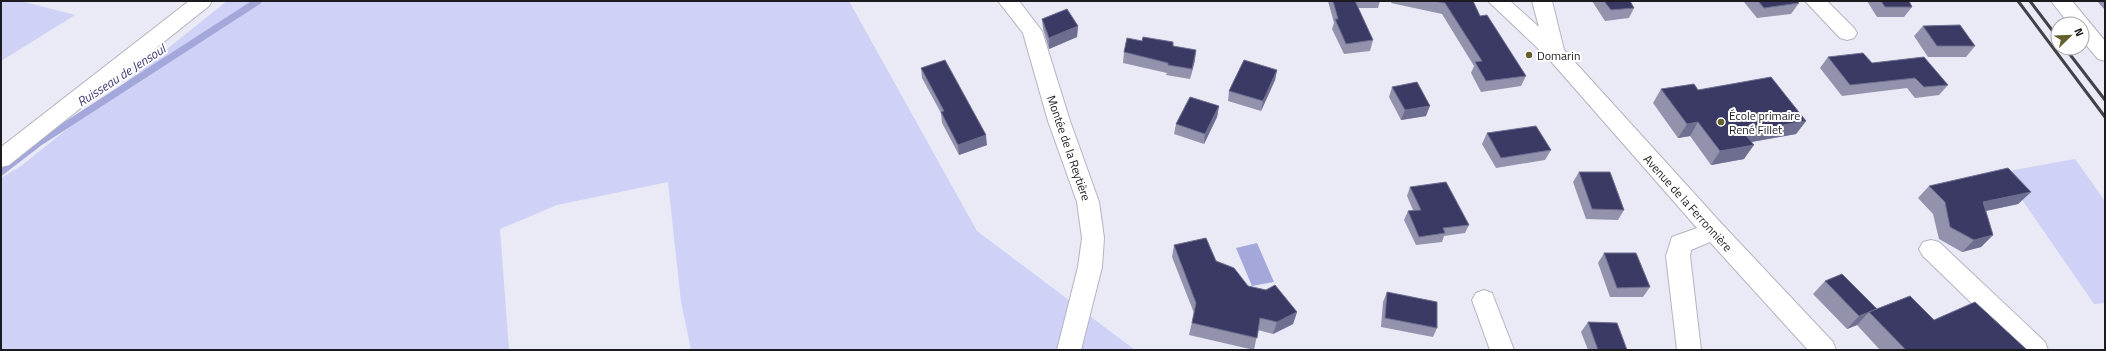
<svg xmlns="http://www.w3.org/2000/svg" width="2106" height="351" font-family="'Titillium Web',sans-serif">
  <style>
    .green { fill: #cfd1f6 }
    .water { fill: #a4a7d9 }
    .lines { fill: none; stroke-linecap: round; stroke-linejoin: round }
    .stream { stroke: #a4a7d9; stroke-width: 7 }
    .minor-casing { stroke: #b3b4bf; stroke-width: 2 }
    .minor { fill: #fff; fill-rule: evenodd }
    .rail { stroke: #414146; stroke-width: 3 }
    .wall { fill: #9292ac }
    .shaded-wall { fill: #6e6f90 }
    .building { fill: #3a3a64; stroke: #6e6f90 }
    .poi-dot { fill: #655f2c; stroke: #fff; stroke-width: 1.5 }
    .labels { text-anchor: middle; dominant-baseline: central; stroke-width: 4; stroke-linejoin: round; paint-order: stroke }
    .poi-label { font-size: 12px; fill: #1b1b1f; stroke: #fff; text-anchor: start }
    .street-label { font-size: 12px; fill: #1b1b1f; stroke: #fff }
    .water-label { font-size: 13px; font-style: italic; fill: #3e3b79; stroke: #fff }
  </style>
  <rect width="100%" height="100%" fill="#e9eaf5"/>
  <!-- green -->
  <g class="green">
    <polygon points="1,1 21,1 75,15 1,61"/>
    <polygon points="227,1 849,1 977,231 1135,350 691,350 681,302 668,182 557,205 500,229 509,350 1,350 1,178 21,166"/>
    <polygon points="2075,159 2105,201 2105,303 2094,304 2003,172"/>
  </g>
  <!-- water -->
  <polygon class="water" points="1257,243 1274,282 1252,286 1236,248"/>
  <g class="lines">
    <!-- stream -->
    <polyline class="stream" points="1,172 40,142 258,1"/>
    <defs>
      <g id="minor">
        <polygon points="189,1 212,1 209,6 9,165 1,167 1,147"/>
        <polygon points="998,1 1019,1 1042,31 1070,121 1099,202 1104,238 1102,267 1081,350 1057,350 1078,267 1082,238 1077,202 1048,121 1023,33"/>
        <polygon points="1488,1 1510,1 1539,27 1532,1 1552,1 1564,50 1722,224 1833,342 1836,350 1808,350 1710,242 1691,250 1690,256 1701,350 1677,350 1666,256 1672,237 1697,228 1548,58"/>
        <polygon points="1805,1 1827,1 1854,28 1857,33 1854,38 1847,40 1840,38"/>
        <polygon points="2051,1 2072,1 2105,41 2105,61 2098,59 2082,40 2082,24 2069,24"/>
        <polygon points="1931,240 1939,242 2045,342 2048,350 2020,350 1923,256 1919,249 1923,242"/>
        <polygon points="1484,290 1492,293 1514,350 1490,350 1472,300 1476,293"/>
      </g>
    </defs>
    <!-- minor casing -->
    <use href="#minor" class="minor-casing"/>
    <!-- minor -->
    <use href="#minor" class="minor"/>
    <!-- rail -->
    <g class="rail">
      <polyline points="2018,1 2105,117"/>
      <polyline points="2030,1 2058,38"/>
      <polyline points="2065,48 2105,100"/>
    </g>
  </g>
  <!-- wall -->
  <g class="wall">
    <polygon points="1328,1 1380,1 1378,8 1358,8 1373,40 1370,51 1344,54 1332,29 1334,23"/>
    <polygon points="1392,1 1473,1 1480,16 1526,76 1521,86 1481,92 1471,73 1474,66 1442,14 1391,3"/>
    <polygon points="1592,1 1630,1 1634,8 1629,18 1605,21"/>
    <polygon points="1745,1 1797,1 1799,3 1791,14 1757,18 1744,2"/>
    <polygon points="1867,1 1909,1 1912,7 1904,17 1877,17"/>
    <polygon points="2097,1 2105,1 2105,9 2104,9"/>
    <polygon points="1042,19 1078,26 1077,37 1049,49 1043,29"/>
    <polygon points="1923,26 1975,46 1966,57 1928,57 1914,36"/>
    <polygon points="1173,46 1195,60 1190,79 1166,75 1167,73 1123,63 1124,52"/>
    <polygon points="1828,57 1872,63 1948,85 1939,95 1915,98 1907,88 1842,96 1820,68"/>
    <polygon points="921,68 987,145 959,155 942,123 941,113 922,78"/>
    <polygon points="1277,70 1275,80 1261,111 1228,101 1229,91"/>
    <polygon points="1392,87 1426,116 1401,120 1389,97"/>
    <polygon points="1661,89 1698,90 1806,121 1796,134 1752,142 1744,159 1711,165 1690,136 1678,138 1653,103"/>
    <polygon points="1219,106 1217,117 1204,144 1174,134 1176,124"/>
    <polygon points="1487,133 1551,150 1545,160 1496,168 1482,144"/>
    <polygon points="1579,172 1624,210 1618,220 1586,219 1573,182"/>
    <polygon points="1929,186 2031,192 2018,204 1986,211 1993,235 1981,247 1962,252 1939,239 1933,214 1918,198"/>
    <polygon points="1410,187 1469,225 1465,233 1444,236 1442,242 1416,245 1404,220 1408,211 1413,210 1407,196"/>
    <polygon points="1174,245 1216,261 1248,286 1297,312 1293,324 1273,334 1258,330 1254,350 1189,335 1194,313 1172,257"/>
    <polygon points="1604,253 1650,287 1643,297 1610,297 1598,263"/>
    <polygon points="1825,281 1877,309 1934,320 2026,349 2024,350 1880,350 1857,325 1847,329 1813,294"/>
    <polygon points="1387,292 1437,328 1433,337 1381,327 1383,302"/>
    <polygon points="1588,322 1627,350 1588,350 1581,332"/>
  </g>
  <!-- shaded-wall -->
  <g class="shaded-wall">
    <polygon points="1078,26 1077,37 1049,49 1049,38"/>
    <polygon points="1196,50 1195,60 1190,79 1192,69"/>
    <polygon points="1277,70 1275,80 1261,111 1263,101"/>
    <polygon points="1219,106 1217,117 1204,144 1205,134"/>
    <polygon points="1430,106 1426,116 1401,120 1405,110"/>
    <polygon points="1806,121 1796,134 1734,145 1743,132"/>
    <polygon points="1698,122 1690,136 1678,138 1687,124"/>
    <polygon points="986,135 987,145 959,155 958,145"/>
    <polygon points="1754,145 1744,159 1711,165 1720,151"/>
    <polygon points="2031,192 2018,204 1971,214 1983,202"/>
    <polygon points="1993,235 1981,247 1962,252 1974,240"/>
    <polygon points="1297,312 1293,324 1273,334 1277,322"/>
    <polygon points="1869,312 1857,325 1847,329 1859,316"/>
  </g>
  <!-- building -->
  <g class="building">
    <polygon points="1333,1 1355,1 1373,40 1346,44 1335,19 1338,19"/>
    <polygon points="1434,1 1473,1 1480,16 1487,15 1526,76 1486,81 1475,62 1482,61 1445,3"/>
    <polygon points="1604,1 1630,1 1634,8 1611,10"/>
    <polygon points="1758,1 1797,1 1799,3 1764,8"/>
    <polygon points="1881,1 1909,1 1912,7 1885,7"/>
    <polygon points="1067,9 1078,26 1049,38 1042,19"/>
    <polygon points="1960,25 1975,46 1937,46 1923,26"/>
    <polygon points="1143,37 1173,42 1173,46 1196,50 1192,69 1168,65 1168,63 1124,52 1127,38 1142,41"/>
    <polygon points="1863,53 1872,63 1924,57 1948,85 1924,87 1915,78 1850,85 1828,57"/>
    <polygon points="945,60 986,135 958,145 941,112 944,111 921,68"/>
    <polygon points="1244,60 1277,70 1263,101 1229,91"/>
    <polygon points="1771,77 1806,121 1743,132 1754,145 1720,151 1698,122 1687,124 1661,89 1694,84 1698,90"/>
    <polygon points="1417,82 1430,106 1405,110 1392,87"/>
    <polygon points="1190,97 1219,106 1205,134 1176,124"/>
    <polygon points="1536,126 1551,150 1501,158 1487,133"/>
    <polygon points="2008,168 2031,192 1983,202 1993,235 1974,240 1950,227 1945,202 1929,186"/>
    <polygon points="1579,172 1610,172 1624,210 1592,209"/>
    <polygon points="1446,182 1469,225 1443,228 1445,233 1419,237 1408,211 1421,210 1410,187"/>
    <polygon points="1206,238 1216,261 1234,268 1248,286 1266,290 1275,285 1297,312 1277,322 1260,318 1257,338 1192,323 1196,303 1174,245"/>
    <polygon points="1604,253 1636,253 1650,287 1617,288"/>
    <polygon points="1842,274 1877,309 1859,316 1825,281"/>
    <polygon points="1387,292 1437,302 1437,328 1385,318"/>
    <polygon points="1910,296 1934,320 1975,302 2026,349 2023,350 1906,350 1869,312"/>
    <polygon points="1588,322 1617,323 1627,350 1598,350"/>
  </g>
  <!-- markers -->
  <g class="poi-dot">
    <circle cx="1529" cy="55" r="4"/>
    <circle cx="1721" cy="122" r="4"/>
  </g>
  <g class="labels">
    <!-- poi labels -->
    <g class="poi-label">
      <text x="1537" y="55">Domarin</text>
      <text x="1729" y="115">École primaire<tspan x="1729" dy="14">René Fillet</tspan></text>
    </g>
    <!-- street labels -->
    <g class="street-label">
      <text transform="translate(1069 148) rotate(71)">Montée de la Reytière</text>
      <text transform="translate(1688 203) rotate(48)">Avenue de la Ferronnière</text>
    </g>
    <!-- water labels -->
    <g class="water-label">
      <text transform="translate(121 75) rotate(-33)">Ruisseau de Jensoul</text>
    </g>
  </g>
  <!-- border -->
  <rect width="2106" height="351" fill="none" stroke="#1b1b1f" stroke-width="4"/>
  <!-- north arrow -->
  <g transform="translate(2070 36) rotate(67)"><circle r="19" fill="#ffffff" stroke="#a4a4a5"/>
  <path d="M0-3L7 15L0 10L-7 15Z" fill="#655f2c"/>
  <text y="-6" font-size="11" font-weight="bold" text-anchor="middle" fill="#1b1b1f">N</text>
  </g>
</svg>
